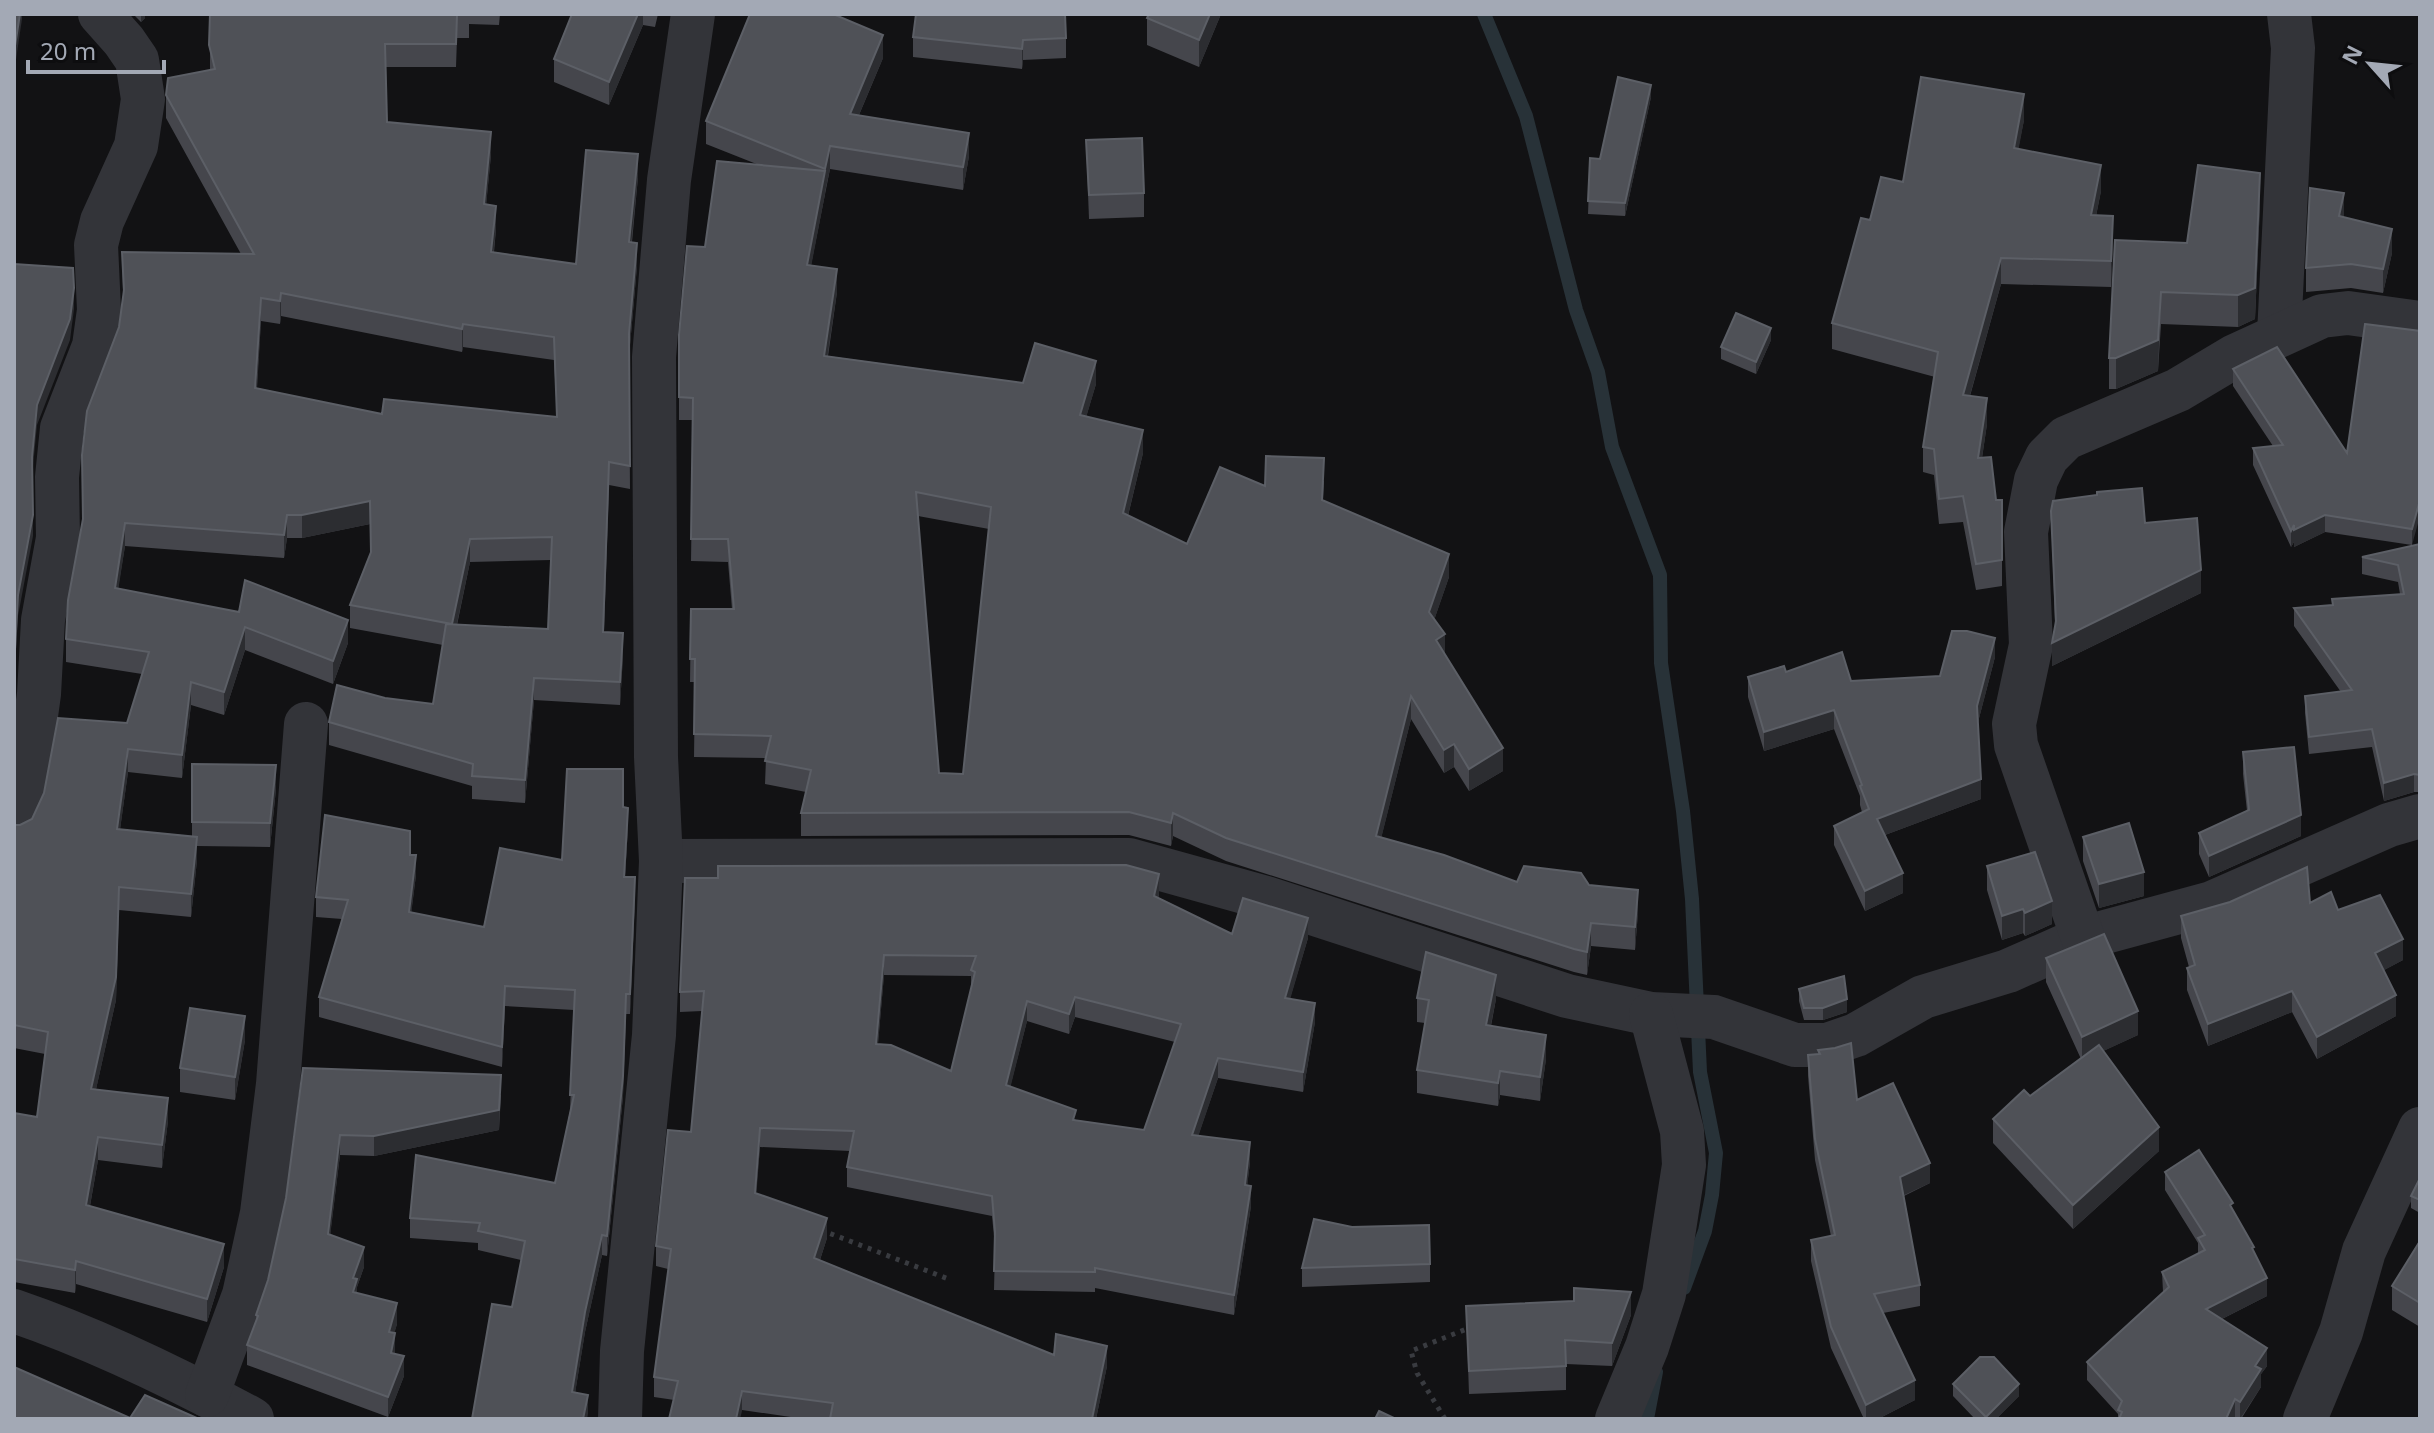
<svg xmlns="http://www.w3.org/2000/svg" width="2434" height="1433" font-family="'Noto Sans',sans-serif">
  <style>
    .lines { fill: none; stroke-linecap: round; stroke-linejoin: round }
    .stream { stroke: #283238; stroke-width: 14 }
    .path { stroke: #393b40; stroke-width: 5; stroke-dasharray: 4 6; stroke-linecap: butt }
    .minor { stroke: #333439; stroke-width: 44 }
    .wall { fill: #45464c; fill-rule: evenodd }
    .shaded-wall { fill: #2c2d31 }
    .building { fill: #4f5157; stroke: #5c5f66; stroke-width: 2; fill-rule: evenodd }
  </style>
  <rect width="100%" height="100%" fill="#121214"/>
  <g class="lines">
    <!-- stream -->
    <g class="stream">
      <polyline points="1484,14 1526,116 1576,310 1598,372 1612,447 1660,575 1661,663 1683,811 1692,899 1700,1072 1716,1153 1712,1195 1705,1231 1684,1288"/>
      <polyline points="1647,1419 1656,1372"/>
    </g>
    <!-- path -->
    <g class="path">
      <polyline points="821,1230 951,1280"/>
      <polyline points="1445,1419 1417,1373 1411,1351 1469,1328"/>
    </g>
    <!-- minor -->
    <g class="minor">
      <polyline points="2279,335 2293,48 2289,14"/>
      <polyline points="14,824 27,781 39,694 43,620 58,538 57,477 62,428 94,346 99,310 96,245 102,221 136,146 143,99 137,60 124,41 100,14"/>
      <polyline points="661,861 1129,860 1266,898 1567,996 1651,1014 1714,1017 1795,1045 1827,1045 1856,1035 1923,997 2008,971 2083,938 2212,903 2389,825 2420,816"/>
      <polyline points="2083,938 2016,745 2014,724 2031,645 2026,532 2036,480 2047,457 2066,438 2178,390 2235,356 2322,316 2348,313 2420,323"/>
      <path d="M14 1311C96 1339 176 1378 252 1419"/>
      <polyline points="207,1395 244,1295 262,1213 278,1084 306,724"/>
      <polyline points="620,1419 622,1351 654,1035 661,861 656,757 654,357 669,180 693,14"/>
      <polyline points="1617,1419 1647,1347 1664,1294 1684,1165 1682,1131 1651,1014"/>
      <polyline points="2305,1419 2341,1332 2364,1251 2420,1129"/>
    </g>
  </g>
  <!-- wall -->
  <g class="wall">
    <polygon points="133,14 145,14 145,18 141,22"/>
    <path d="M210 14H500L499 25 469 24V38H457L456 67H386L387 122 491 155 486 205 496 229 494 252 576 264 638 177 632 242 637 266 629 356 630 489 609 485 604 632 623 656 620 705 534 700 525 803 472 799V786L329 745V722L385 698 433 704 443 645 350 628V605L371 554 370 524 302 538H287L284 558 125 546 118 588 348 643 333 684 245 650 224 715 191 705 182 778 128 772 120 829 192 836V764L276 789 270 847 197 846V860L191 917 119 910 116 1000 96 1089 168 1121 162 1168 98 1160 90 1206 224 1267 207 1322 76 1284 75 1293 14 1282V1113L37 1117 45 1054 14 1048V825H20L32 819 127 723 142 674 66 662V639L119 327 123 295 122 252 241 254 166 118V95L210 70ZM281 316 462 352 463 347 554 360 557 417 382 414 257 388 261 321 280 324ZM551 560 548 629 457 625 470 562Z"/>
    <polygon points="572,14 658,14 655,27 643,25 609,105 554,82 554,59"/>
    <polygon points="1221,14 1199,67 1147,45 1147,18"/>
    <polygon points="913,37 1066,38 1066,58 1023,60 1022,69 913,57"/>
    <path d="M883 58 859 115 969 156 963 190 830 169 811 265 837 292 828 356 1023 383 1096 384 1086 417 1143 453 1128 516 1187 544 1265 486 1324 481 1323 500 1449 577 1434 620 1445 654 1503 771 1469 791 1454 767 1444 773 1411 719 1381 838 1517 882 1589 885 1638 912 1635 950 1591 946 1587 975 1574 972 1226 861 1173 836 1171 846 1129 835 801 836V813L806 792 765 784 766 758 694 757 695 682H690L691 609H732L728 562 691 561 693 420H679V335L705 247 759 165 706 144V121ZM918 516 989 529 963 774 939 773Z"/>
    <polygon points="1651,97 1625,216 1588,214 1590,158 1600,159"/>
    <polygon points="2024,120 2018,149 2101,191 2096,216 2113,242 2111,287 2001,284 1970,396 1987,424 1982,458 1996,500 2002,500 2002,586 1976,590 1963,522 1939,524 1934,475 1923,472 1923,447 1935,377 1832,349 1832,323 1903,182"/>
    <polygon points="1086,140 1144,193 1144,217 1089,219"/>
    <polygon points="2260,205 2255,319 2238,327 2161,324 2158,371 2116,389 2109,389 2109,358 2187,243"/>
    <polygon points="2344,217 2392,253 2383,293 2351,288 2306,292 2306,268"/>
    <polygon points="2417,331 2412,545 2325,532 2294,547 2294,542 2291,547 2253,465 2253,448 2273,446 2233,386 2233,369 2347,453"/>
    <polygon points="1771,340 1756,374 1721,359 1721,347"/>
    <polygon points="2051,511 2201,593 2052,666 2055,625"/>
    <polygon points="2420,544 2420,792 2414,792 2384,801 2372,747 2309,754 2305,713 2305,696 2341,692 2294,626 2294,608 2332,605 2400,594 2398,582 2362,574 2362,557"/>
    <polygon points="1995,657 1978,722 1981,799 1885,835 1903,893 1865,911 1834,845 1834,826 1862,812 1860,805 1860,796 1834,729 1764,751 1748,697 1748,677 1786,672 1851,681 1940,676"/>
    <polygon points="2243,752 2301,836 2209,877 2199,854 2199,833 2247,811 2243,774"/>
    <polygon points="623,807 628,827 625,877 635,897 630,1014 626,1014 623,1096 607,1256 602,1255 585,1332 575,1393 588,1414 512,1307 521,1260 478,1250 478,1243 410,1238 410,1218 555,1183 570,1111 574,1010 505,1006 502,1067 319,1017 319,997 342,919 316,917 316,897 410,855 416,875 411,913 484,927"/>
    <polygon points="2083,837 2144,896 2099,908 2083,861"/>
    <polygon points="1987,866 2052,924 2025,936 2023,933 2002,940 1987,890"/>
    <path d="M1159 894 1158 899 1232 934 1308 938 1290 998 1315 1022 1303 1092 1218 1078 1198 1136 1250 1162 1247 1186 1251 1206 1234 1315 1095 1288V1292L994 1290 995 1247 992 1216 847 1187V1167L850 1151 760 1147 756 1194 827 1238 820 1260 1054 1355 1107 1366 1096 1419H804L654 1397V1377L668 1269 656 1266V1246L691 1132 702 1011 680 1012V992ZM884 975 971 976V988L951 1071 878 1044ZM1075 1017 1175 1042 1144 1130 1076 1120 1010 1087 1027 1021 1069 1034Z"/>
    <polygon points="2310,903 2338,910 2403,960 2384,970 2396,1016 2317,1059 2292,1012 2208,1046 2187,990 2187,968 2189,967 2181,938 2181,916"/>
    <polygon points="2046,958 2138,1035 2103,1051 2159,1151 2073,1229 1993,1143 1993,1119 2030,1096 2081,1059 2046,982"/>
    <polygon points="1799,989 1847,1012 1823,1020 1804,1020 1799,1001"/>
    <polygon points="1417,998 1496,999 1491,1026 1546,1059 1540,1101 1500,1095 1498,1106 1417,1093 1417,1070 1425,1023 1417,1022"/>
    <polygon points="245,1040 235,1100 180,1092 180,1068"/>
    <polygon points="1818,1050 1857,1100 1930,1183 1904,1196 1920,1285 1920,1306 1883,1313 1915,1400 1878,1419 1864,1419 1831,1348 1811,1261 1811,1240 1831,1236 1815,1160 1808,1076 1808,1055 1818,1054"/>
    <polygon points="303,1068 501,1095 499,1130 374,1156 340,1155 330,1235 364,1267 357,1287 357,1293 397,1324 394,1333 395,1354 404,1376 388,1417 247,1365 247,1345 256,1322 256,1315 268,1280 286,1198"/>
    <polygon points="2165,1172 2233,1211 2254,1252 2267,1296 2222,1319 2267,1366 2261,1374 2261,1387 2241,1419 2235,1417 2234,1419 2118,1419 2118,1414 2087,1380 2087,1362 2163,1292 2162,1272 2198,1254 2198,1243 2165,1190"/>
    <polygon points="2420,1178 2420,1213 2411,1208 2411,1196"/>
    <polygon points="2420,1241 2420,1327 2392,1310 2392,1286"/>
    <polygon points="1430,1264 1430,1282 1302,1287 1302,1268"/>
    <polygon points="1466,1306 1631,1315 1612,1366 1566,1364 1566,1390 1469,1394"/>
    <polygon points="1953,1384 2019,1396 1996,1419 1975,1419 1953,1396"/>
  </g>
  <!-- shaded-wall -->
  <g class="shaded-wall">
    <polygon points="20,14 22,14 22,19 14,73 14,52"/>
    <polygon points="141,14 145,14 145,18 141,22"/>
    <polygon points="638,14 643,14 643,25 609,105 609,82"/>
    <polygon points="1210,14 1221,14 1199,67 1199,40"/>
    <polygon points="883,35 883,58 850,136 850,114"/>
    <polygon points="1023,40 1023,60 1022,69 1022,49"/>
    <polygon points="1651,85 1651,97 1625,216 1625,203"/>
    <polygon points="2024,94 2024,120 2014,174 2014,148"/>
    <polygon points="491,132 491,155 484,227 484,204"/>
    <polygon points="969,133 969,156 963,190 963,167"/>
    <polygon points="830,146 830,169 825,192 825,169"/>
    <polygon points="638,154 638,177 629,265 629,242"/>
    <polygon points="2101,165 2101,191 2091,241 2091,215"/>
    <polygon points="825,171 825,194 807,288 807,265"/>
    <polygon points="2260,173 2260,205 2255,319 2238,327 2238,295"/>
    <polygon points="2344,193 2344,217 2339,216"/>
    <polygon points="496,206 496,229 491,275 491,252"/>
    <polygon points="2113,216 2113,242 2111,287 2111,261"/>
    <polygon points="2392,229 2392,253 2383,293 2383,269"/>
    <polygon points="637,243 637,266 629,357 629,334"/>
    <polygon points="2001,258 2001,284 1963,420 1963,395"/>
    <polygon points="837,269 837,292 824,379 824,356"/>
    <polygon points="74,288 74,309 70,340 37,425 32,477 32,457 37,405"/>
    <polygon points="2161,292 2158,371 2116,389 2116,358"/>
    <polygon points="281,293 281,316 280,324 280,301"/>
    <polygon points="261,298 261,321 255,411 255,388"/>
    <polygon points="463,324 463,347 462,352 462,329"/>
    <polygon points="1771,328 1771,340 1756,374 1756,362"/>
    <polygon points="1096,361 1096,384 1080,438 1080,415"/>
    <polygon points="1987,398 1987,424 1978,484 1978,458"/>
    <polygon points="1143,430 1143,453 1123,536 1123,513"/>
    <polygon points="609,462 609,485 603,655 603,632"/>
    <polygon points="2420,500 2420,516 2412,545 2412,529"/>
    <polygon points="370,501 370,524 302,538 302,515"/>
    <polygon points="33,515 33,536 18,616 14,688 18,595"/>
    <polygon points="287,515 287,538 284,558 284,535"/>
    <polygon points="2325,515 2325,532 2294,547 2294,530"/>
    <polygon points="125,523 125,546 115,611 115,588"/>
    <polygon points="2294,525 2294,542 2291,547 2291,531"/>
    <polygon points="470,539 470,562 452,647 452,624"/>
    <polygon points="1449,554 1449,577 1429,635 1429,612"/>
    <polygon points="2201,570 2201,593 2052,666 2052,643"/>
    <polygon points="348,620 348,643 333,684 333,661"/>
    <polygon points="245,627 245,650 224,715 224,692"/>
    <polygon points="623,633 623,656 620,705 620,682"/>
    <polygon points="1445,634 1445,657 1436,640"/>
    <polygon points="1995,638 1995,657 1977,726 1977,706"/>
    <polygon points="534,678 534,700 525,803 525,780"/>
    <polygon points="191,682 191,705 182,778 182,755"/>
    <polygon points="1411,696 1411,719 1376,859 1376,836"/>
    <polygon points="1834,710 1834,729 1764,751 1764,732"/>
    <polygon points="1454,744 1454,767 1444,773 1444,750"/>
    <polygon points="1503,748 1503,771 1469,791 1469,769"/>
    <polygon points="128,749 128,772 117,852 117,829"/>
    <polygon points="276,765 276,789 270,847 270,823"/>
    <polygon points="2414,774 2414,792 2384,801 2384,783"/>
    <polygon points="1981,779 1981,799 1877,838 1877,819"/>
    <polygon points="628,808 628,827 624,897 624,877"/>
    <polygon points="1173,813 1173,836 1171,846 1171,823"/>
    <polygon points="2301,815 2301,836 2209,877 2209,856"/>
    <polygon points="197,837 197,860 191,917 191,894"/>
    <polygon points="416,855 416,875 409,932 409,912"/>
    <polygon points="2144,872 2144,896 2099,908 2099,884"/>
    <polygon points="1903,873 1903,893 1865,911 1865,891"/>
    <polygon points="1159,874 1159,894 1154,916 1154,896"/>
    <polygon points="635,877 635,897 630,1014 630,994"/>
    <polygon points="1638,890 1638,912 1635,950 1635,927"/>
    <polygon points="2052,901 2052,924 2025,936 2025,913"/>
    <polygon points="2023,909 2023,933 2002,940 2002,916"/>
    <polygon points="119,910 116,1000 91,1112 91,1089"/>
    <polygon points="1308,918 1308,938 1285,1017 1285,998"/>
    <polygon points="1591,923 1591,946 1587,975 1587,952"/>
    <polygon points="2403,939 2403,960 2375,975 2375,953"/>
    <polygon points="884,955 884,975 876,1064 876,1044"/>
    <polygon points="1496,975 1496,999 1486,1049 1486,1025"/>
    <polygon points="505,986 505,1006 502,1067 502,1047"/>
    <polygon points="2292,991 2292,1012 2208,1046 2208,1024"/>
    <polygon points="626,994 623,1096 607,1256 607,1236"/>
    <polygon points="2396,995 2396,1016 2317,1059 2317,1037"/>
    <polygon points="1075,997 1075,1017 1069,1034 1069,1014"/>
    <polygon points="1847,999 1847,1012 1823,1020 1823,1008"/>
    <polygon points="1027,1001 1027,1021 1006,1105 1006,1085"/>
    <polygon points="1315,1003 1315,1022 1303,1092 1303,1072"/>
    <polygon points="2138,1011 2138,1035 2082,1061 2082,1037"/>
    <polygon points="245,1016 245,1040 235,1100 235,1077"/>
    <polygon points="1546,1035 1546,1059 1540,1101 1540,1077"/>
    <polygon points="1218,1058 1218,1078 1192,1155 1192,1135"/>
    <polygon points="1500,1071 1500,1095 1498,1106 1498,1083"/>
    <polygon points="501,1075 499,1130 374,1156 374,1136"/>
    <polygon points="168,1098 168,1121 162,1168 162,1145"/>
    <polygon points="2159,1127 2159,1151 2073,1229 2073,1205"/>
    <polygon points="760,1128 760,1147 755,1213 755,1193"/>
    <polygon points="340,1135 340,1155 328,1254 328,1234"/>
    <polygon points="98,1137 98,1160 86,1228 86,1205"/>
    <polygon points="1250,1142 1250,1162 1245,1205 1245,1185"/>
    <polygon points="1930,1163 1930,1183 1900,1197 1900,1177"/>
    <polygon points="1251,1186 1251,1206 1234,1315 1234,1295"/>
    <polygon points="827,1218 827,1238 814,1278 814,1258"/>
    <polygon points="602,1235 602,1255 585,1332 572,1412 572,1392 585,1312"/>
    <polygon points="224,1244 224,1267 207,1322 207,1299"/>
    <polygon points="364,1247 364,1267 357,1287 357,1299 353,1313 353,1278"/>
    <polygon points="76,1261 76,1284 75,1293 75,1270"/>
    <polygon points="2267,1278 2267,1296 2206,1327 2206,1309"/>
    <polygon points="1631,1292 1631,1315 1612,1366 1612,1343"/>
    <polygon points="397,1303 397,1324 389,1352 389,1332"/>
    <polygon points="395,1333 395,1353 391,1374 391,1353"/>
    <polygon points="1107,1346 1107,1366 1096,1419 1092,1419"/>
    <polygon points="2267,1348 2267,1366 2261,1374 2261,1387 2240,1419 2240,1402 2255,1366"/>
    <polygon points="404,1356 404,1376 388,1417 388,1397"/>
    <polygon points="1915,1380 1915,1400 1878,1419 1866,1419 1866,1405"/>
    <polygon points="2019,1384 2019,1396 1996,1419 1986,1419 1986,1417"/>
    <polygon points="742,1391 742,1411 740,1419 736,1419"/>
    <polygon points="588,1395 588,1414 587,1419 583,1419"/>
    <polygon points="2235,1399 2235,1417 2234,1419 2226,1419"/>
  </g>
  <!-- building -->
  <g class="building">
    <polygon points="14,14 20,14 14,52"/>
    <path d="M210 14H469L457 15 456 44H385L387 122 491 132 484 204 496 206 491 252 576 264 586 150 638 154 629 242 637 243 629 334 630 466 609 462 603 632 623 633 620 682 534 678 525 780 472 776 473 764 329 722 337 685 385 698 433 704 446 624 548 629 552 537 470 539 452 624 350 605 371 552 370 501 302 515H287L284 535 125 523 115 588 239 612 245 580 348 620 333 661 245 627 224 692 191 682 182 755 128 749 117 829 197 837 191 894 119 887 116 977 91 1089 168 1098 162 1145 98 1137 86 1205 224 1244 207 1299 76 1261 75 1270 14 1259V1113L37 1117 48 1032 14 1025V825H20L32 819 44 793 58 718 127 723 149 652 66 639 68 600 83 519 82 455 87 411 119 327 124 290 122 252 254 254 166 95 168 78 215 69 209 45ZM281 293 462 329 463 324 554 337 557 417 384 399 382 414 255 388 261 298 280 301Z"/>
    <polygon points="572,14 638,14 609,82 554,59"/>
    <polygon points="750,14 833,14 883,35 850,114 969,133 963,167 830,146 825,169 706,121"/>
    <polygon points="916,14 1065,14 1066,38 1023,40 1022,49 913,37"/>
    <polygon points="1149,14 1210,14 1199,40 1147,18"/>
    <polygon points="1618,77 1651,85 1625,203 1588,201 1590,158 1600,159"/>
    <polygon points="1921,77 2024,94 2014,148 2101,165 2091,215 2113,216 2111,261 2001,258 1963,395 1987,398 1978,458 1991,457 1996,500 2002,500 2002,560 1976,564 1963,496 1939,499 1934,449 1923,447 1938,352 1832,323 1861,218 1870,220 1881,177 1903,182"/>
    <polygon points="1142,138 1144,193 1089,195 1086,140"/>
    <path d="M717 161 825 171 807 265 837 269 824 356 1023 383 1035 343 1096 361 1080 415 1143 430 1123 513 1187 544 1220 467 1265 486 1266 456 1324 458 1322 500 1449 554 1429 612 1445 634 1436 640 1503 748 1469 769 1454 744 1444 750 1411 696 1376 836 1444 855 1517 882 1524 866 1581 873 1589 885 1638 890 1635 927 1591 923 1587 952 1574 949 1226 838 1173 813 1171 823 1129 812 801 813 811 770 765 761 771 736 694 734 695 659H690L691 609H734L728 539H691L693 398 679 397V335L687 246 705 247ZM916 492 991 507 963 774 939 773Z"/>
    <polygon points="2198,165 2260,173 2255,288 2238,295 2161,292 2158,340 2116,358 2109,358 2115,240 2187,243"/>
    <polygon points="2310,188 2344,193 2339,216 2392,229 2383,269 2351,264 2306,268"/>
    <polygon points="14,264 73,268 74,288 70,319 37,405 32,457 33,515 18,595 14,667"/>
    <polygon points="1736,313 1771,328 1756,362 1721,347"/>
    <polygon points="2365,324 2420,331 2420,500 2412,529 2325,515 2294,530 2294,525 2291,531 2253,448 2283,445 2233,369 2277,347 2347,453"/>
    <polygon points="2142,488 2145,523 2197,518 2201,570 2052,643 2056,621 2051,511 2053,501 2097,495 2097,492"/>
    <polygon points="2420,544 2420,775 2414,774 2384,783 2372,729 2309,737 2305,696 2352,690 2294,608 2333,605 2332,599 2404,594 2398,565 2362,557"/>
    <polygon points="1952,631 1967,631 1995,638 1977,706 1981,779 1877,819 1903,873 1865,891 1834,826 1869,809 1860,786 1862,785 1834,710 1764,732 1748,677 1784,666 1786,672 1842,652 1851,681 1940,676"/>
    <polygon points="2294,747 2301,815 2209,856 2199,833 2249,810 2243,752"/>
    <polygon points="192,764 276,765 270,823 192,822"/>
    <polygon points="567,769 623,769 623,807 628,808 624,877 635,877 630,994 626,994 623,1076 607,1236 602,1235 585,1312 572,1392 588,1395 583,1419 472,1419 492,1304 512,1307 525,1241 478,1231 480,1223 410,1218 416,1155 555,1183 574,1095 570,1095 575,990 505,986 502,1047 319,997 348,900 316,897 325,815 410,831 410,855 416,855 409,912 484,927 500,848 562,860"/>
    <polygon points="2129,823 2144,872 2099,884 2083,837"/>
    <polygon points="2035,852 2052,901 2025,913 2023,909 2002,916 1987,866"/>
    <path d="M1126 865 1159 874 1154 896 1232 934 1243 898 1308 918 1285 998 1315 1003 1303 1072 1218 1058 1192 1135 1250 1142 1245 1185 1251 1186 1234 1295 1095 1268V1272L994 1271 995 1232 992 1196 847 1167 854 1131 760 1128 755 1193 827 1218 814 1258 1054 1355 1056 1334 1107 1346 1092 1419H1094H830L833 1403 742 1391 736 1419H669L678 1381 654 1377 671 1249 656 1246 668 1130 691 1132 704 991 680 992 685 878H718V866ZM884 955 976 956 971 970 975 972 951 1071 891 1045 876 1044ZM1075 997 1181 1024 1144 1130 1073 1120 1076 1110 1006 1085 1027 1001 1069 1014Z"/>
    <polygon points="2307,867 2310,903 2331,892 2338,910 2380,895 2403,939 2375,953 2396,995 2317,1037 2292,991 2208,1024 2187,968 2195,965 2181,916 2230,902"/>
    <polygon points="2104,934 2138,1011 2082,1037 2046,958"/>
    <polygon points="1426,952 1496,975 1486,1025 1546,1035 1540,1077 1500,1071 1498,1083 1417,1070 1429,1000 1417,998"/>
    <polygon points="1844,976 1847,999 1823,1008 1804,1008 1799,989"/>
    <polygon points="190,1008 245,1016 235,1077 180,1068"/>
    <polygon points="1851,1043 1857,1100 1893,1083 1930,1163 1900,1177 1920,1285 1874,1294 1915,1380 1866,1405 1831,1327 1811,1240 1835,1235 1815,1139 1808,1055 1820,1054 1818,1050 1835,1048"/>
    <polygon points="2099,1045 2159,1127 2073,1205 1993,1119 2024,1090 2030,1096"/>
    <polygon points="303,1068 501,1075 499,1110 374,1136 340,1135 328,1234 364,1247 353,1278 357,1279 353,1292 397,1303 389,1332 395,1333 391,1353 404,1356 388,1397 247,1345 258,1316 256,1315 268,1280 286,1198"/>
    <polygon points="2199,1150 2233,1203 2230,1205 2254,1247 2252,1248 2267,1278 2206,1309 2267,1348 2255,1366 2261,1369 2240,1402 2235,1399 2226,1419 2119,1419 2122,1412 2118,1410 2122,1401 2087,1362 2169,1287 2162,1272 2205,1250 2198,1238 2205,1235 2165,1172"/>
    <polygon points="2420,1178 2420,1200 2411,1196"/>
    <polygon points="1314,1219 1352,1227 1429,1225 1430,1264 1302,1268"/>
    <polygon points="2420,1241 2420,1303 2392,1286"/>
    <polygon points="1574,1288 1631,1292 1612,1343 1565,1340 1566,1366 1469,1371 1466,1306 1574,1301"/>
    <polygon points="1980,1357 1994,1357 2019,1384 1986,1417 1953,1384"/>
    <polygon points="14,1367 130,1418 145,1395 199,1419 14,1419"/>
    <polygon points="1379,1411 1396,1419 1375,1419"/>
  </g>
  <!-- border -->
  <rect width="2434" height="1433" fill="none" stroke="#a3a9b5" stroke-width="32"/>
  <!-- north arrow -->
  <g transform="translate(2370 64) rotate(297)" stroke="#0d0d0f" stroke-width="6" paint-order="stroke">
  <path d="M0-6L14 30L0 20L-14 30Z" fill="#a3a9b5"/>
  <text y="-12" font-size="22" font-weight="bold" text-anchor="middle" fill="#a3a9b5">N</text>
  </g>
  <!-- scale -->
  <path d="M28 60v12h136v-12" fill="none" stroke="#a3a9b5" stroke-width="4"/>
  <text x="40" y="60" font-size="24" fill="#a3a9b5" stroke="#0d0d0f" stroke-width="6" paint-order="stroke">20 m</text>
</svg>
